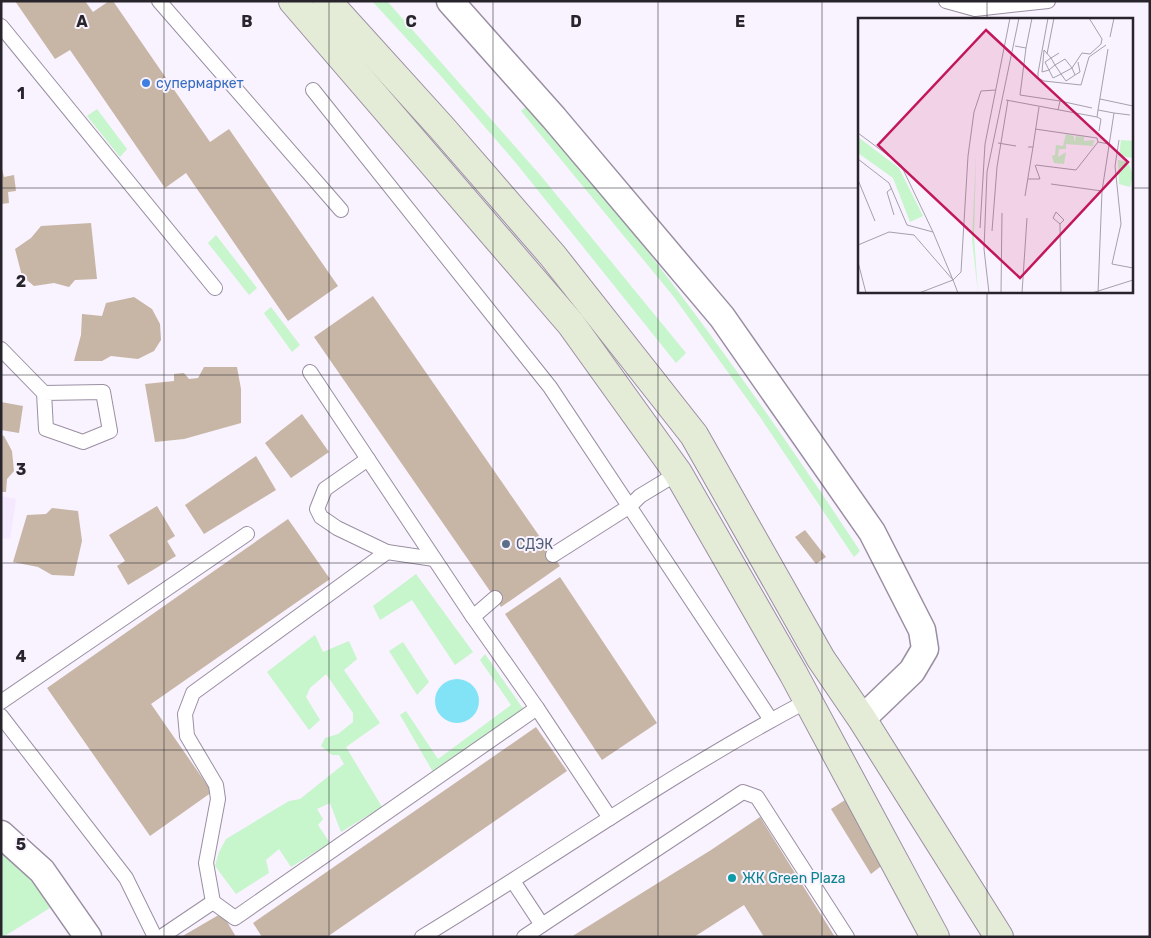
<svg xmlns="http://www.w3.org/2000/svg" width="1151" height="938" font-family="Rubik,sans-serif">
  <style>
    .built { fill: #f5e9ff }
    .green { fill: #c7f5cc }
    .water { fill: #82e3f6 }
    .building { fill: #c7b6a6 }
    .lines { fill: none; stroke-linecap: round; stroke-linejoin: round }
    .service-casing { stroke: #9a8fa2; stroke-width: 16 }
    .minor-casing { stroke: #9a8fa2; stroke-width: 29 }
    .secondary-casing { stroke: #9a8fa2; stroke-width: 30 }
    .service { stroke: #fff; stroke-width: 14 }
    .minor { stroke: #fff; stroke-width: 26 }
    .secondary { stroke: #e4ecd7; stroke-width: 28 }
    .grid { fill: none; stroke: #28242c; stroke-width: 1; stroke-opacity: 0.55 }
    .shop-dot { fill: #3f7fe0; stroke: #f9f2ff; stroke-width: 2 }
    .service-dot { fill: #5c6f8a; stroke: #f9f2ff; stroke-width: 2 }
    .culture-dot { fill: #0f9aa8; stroke: #f9f2ff; stroke-width: 2 }
    .labels { text-anchor: middle; dominant-baseline: central; stroke-width: 4; stroke-linejoin: round; paint-order: stroke }
    .shop-label { font-size: 14px; fill: #366cbe; stroke: #f9f2ff; text-anchor: start }
    .service-label { font-size: 14px; fill: #4e5e75; stroke: #f9f2ff; text-anchor: start }
    .culture-label { font-size: 14px; fill: #0d838f; stroke: #f9f2ff; text-anchor: start }
    .inset-road { fill: none; stroke: #a5a0ab; stroke-width: 1 }
    .view { fill: #c2185b; fill-opacity: 0.15; stroke: #c2185b; stroke-width: 2.5 }
    .inset-edge { fill: none; stroke: #28242c; stroke-width: 2.5 }
    .grid-label { font-size: 16px; text-anchor: middle; font-weight: bold; fill: #28242c; stroke: #f9f2ff; stroke-width: 4; stroke-linejoin: round; paint-order: stroke }
  </style>
  <rect width="100%" height="100%" fill="#f9f2ff"/>
  <!-- built -->
  <polygon class="built" points="1,496 16,499 10,539 1,538"/>
  <!-- green -->
  <g class="green">
    <polygon points="372,1 387,1 541,176 686,353 676,363 516,163 440,75"/>
    <path d="M526 106C555 140 586 174 615 210 702 319 783 434 860 551L854 557 760 417 674 297 521 111Z"/>
    <polygon points="97,109 127,149 120,157 87,116"/>
    <polygon points="216,235 257,288 249,295 208,243"/>
    <polygon points="271,307 300,345 292,352 264,313"/>
    <polygon points="416,574 473,652 455,665 412,600 380,620 373,606"/>
    <polygon points="315,635 323,652 349,641 357,659 344,670 380,723 346,747 382,807 341,832 330,803 317,809 323,819 318,825 330,843 291,867 279,849 266,860 269,873 236,894 215,866 219,852 226,839 289,801 300,799 344,764 339,755 332,755 321,746 325,738 338,734 353,722 353,713 326,674 310,688 306,697 320,720 309,730 267,672"/>
    <polygon points="403,642 429,682 417,695 389,651"/>
    <polygon points="485,654 524,710 433,772 400,715 406,711 438,759 511,705 480,660"/>
    <polygon points="1,849 34,879 50,908 3,937 1,937"/>
  </g>
  <!-- water -->
  <circle class="water" cx="457" cy="701" r="22"/>
  <!-- building -->
  <g class="building">
    <polygon points="15,1 85,1 93,12 109,1 113,1 210,142 229,129 338,286 288,321 186,173 165,188 70,50 55,59"/>
    <polygon points="1,165 4,177 14,175 16,191 8,192 9,203 1,204"/>
    <polygon points="91,223 97,279 75,280 69,287 54,283 34,286 22,276 15,249 31,238 41,226"/>
    <polygon points="373,296 560,566 501,607 314,337"/>
    <polygon points="134,297 152,309 160,324 161,340 154,351 138,359 111,356 102,361 74,361 81,335 82,314 102,316 106,303"/>
    <polygon points="204,367 237,367 241,389 241,423 184,439 155,442 145,384 174,381 174,374 184,373 189,379 198,378"/>
    <polygon points="1,402 23,406 19,433 1,430"/>
    <polygon points="302,414 329,452 291,478 265,443"/>
    <polygon points="1,435 4,436 12,451 14,471 7,479 6,492 1,492"/>
    <polygon points="256,456 276,490 204,534 185,505"/>
    <polygon points="157,506 175,536 167,541 176,556 128,585 117,566 125,561 109,535"/>
    <polygon points="52,508 78,511 82,541 74,576 52,575 38,567 13,562 27,515 46,514"/>
    <polygon points="288,519 330,579 151,704 212,792 150,836 47,688"/>
    <polygon points="805,530 826,557 816,564 795,537"/>
    <polygon points="560,577 657,723 602,760 505,614"/>
    <polygon points="536,727 567,771 327,937 262,937 253,923"/>
    <polygon points="845,800 885,863 871,874 831,809"/>
    <polygon points="760,817 835,937 764,937 744,905 694,937 571,937 711,850"/>
    <polygon points="222,913 236,937 181,937"/>
  </g>
  <g class="lines">
    <defs>
      <g id="service">
        <polyline points="159,1 341,210"/>
        <polyline points="946,1 975,9 1048,1"/>
        <polyline points="1,26 215,288"/>
        <polyline points="313,90 550,387 771,720"/>
        <polyline points="1,349 44,393 46,429 83,442 110,431 103,392 44,393"/>
        <polyline points="310,372 473,617 495,598"/>
        <polyline points="368,459 325,489 317,509 321,517 337,528 387,552 434,559"/>
        <polyline points="387,552 193,693 185,714 187,736 216,785 218,799 206,863 213,902 235,918 537,708"/>
        <polyline points="553,555 630,506 640,496 678,473"/>
        <polyline points="473,617 537,708 610,818"/>
        <polyline points="1,702 247,534"/>
        <polyline points="1,716 126,878 155,937"/>
        <polyline points="513,881 542,925 743,792 757,797 847,937"/>
        <polyline points="161,937 213,902"/>
        <path d="M422 937C551 859 674 771 807 701"/>
        <polyline points="524,937 542,925"/>
      </g>
      <g id="minor">
        <polyline points="450,1 554,118 722,317 872,532 922,630 925,649 912,671 862,719"/>
        <polyline points="1,834 42,871 88,937"/>
      </g>
      <g id="secondary">
        <polyline points="293,1 571,324 678,473 793,673 935,937"/>
        <polyline points="327,1 442,128 553,256 694,435 821,659 862,719 999,937"/>
      </g>
    </defs>
    <!-- service casing -->
    <use href="#service" class="service-casing"/>
    <!-- minor casing -->
    <use href="#minor" class="minor-casing"/>
    <!-- secondary casing -->
    <use href="#secondary" class="secondary-casing"/>
    <!-- service -->
    <use href="#service" class="service"/>
    <!-- minor -->
    <use href="#minor" class="minor"/>
    <!-- secondary -->
    <use href="#secondary" class="secondary"/>
  </g>
  <!-- grid -->
  <path class="grid" d="M164 1V937M329 1V937M493 1V937M658 1V937M822 1V937M987 1V19M1 188H860M1132 188H1150M987 291V937M1 375H1150M1 563H1150M1 750H1150"/>
  <!-- markers -->
  <circle class="shop-dot" cx="146" cy="83" r="5"/>
  <circle class="service-dot" cx="506" cy="544" r="5"/>
  <circle class="culture-dot" cx="732" cy="878" r="5"/>
  <g class="labels">
    <!-- shop labels -->
    <g class="shop-label">
      <text x="156" y="83">супермаркет</text>
    </g>
    <!-- service labels -->
    <g class="service-label">
      <text x="516" y="544">СДЭК</text>
    </g>
    <!-- culture labels -->
    <g class="culture-label">
      <text x="742" y="878">ЖК Green Plaza</text>
    </g>
  </g>
  <!-- overview -->
  <g transform="translate(858 18)">
    <rect width="275" height="275" fill="#f9f2ff"/>
    <path d="M208 116 216 118V124L218 118 226 119V123L236 122 235 128 208 126V131H201L200 139 208 134 206 146 196 145 194 138 197 137 198 127 205 128ZM0 119 41 150 65 198 52 204 35 160 0 135ZM263 122 275 123V140L261 138ZM118 137 116 219 120 275 114 222ZM260 142 270 144 275 157 272 169 261 166Z" fill="#c7f5cc"/>
    <path class="inset-road" d="M190 0 180 55V60L186 63 223 67 231 39 248 27M252 19 256 0M157 28 168 30 162 77 202 83 200 92M168 30 174 0M186 32 193 40 187 44 191 52 184 54ZM201 35 193 40 197 47 207 41 214 50 224 35 232 36 243 26 244 21 231 0M189 36 196 0M214 50 203 56 197 47 191 52 195 60 203 56 208 63 217 57 214 50M217 57 222 54 220 44M242 81 275 88M148 82 239 99M202 83 234 90M240 92 256 95 244 173 240 275M256 95 272 97M177 111 239 120 240 124 251 126M241 113 243 101 239 99 240 92 250 31M0 115 43 147 75 214M261 122 257 148 263 206 254 246 275 250M140 125 158 128M175 129 181 89M0 141 31 165 49 207 75 214 95 262M178 147 218 152 240 124M170 161H182L177 147M0 162 17 203M193 166 244 173M34 170 29 174 36 197M167 178 175 129H170M202 206 195 200 198 194 206 202 202 206 203 275M122 210 127 126 152 0M134 213 139 149 150 82M0 227 31 214 56 217 95 262 100 275M0 244 8 275M61 275 95 262 103 254 110 138 116 94 123 73 138 72M131 275 126 231 129 154 161 0M143 275 144 195M164 275 169 200M234 275 275 262"/>
    <path class="view" d="M128 12 270 144 162 260 20 127Z"/>
    <rect width="275" height="275" class="inset-edge"/>
  </g>
  <g class="grid-label">
    <text x="82" y="27">A</text>
    <text x="247" y="27">B</text>
    <text x="411" y="27">C</text>
    <text x="576" y="27">D</text>
    <text x="740" y="27">E</text>
    <text x="21" y="99">1</text>
    <text x="21" y="287">2</text>
    <text x="21" y="475">3</text>
    <text x="21" y="662">4</text>
    <text x="21" y="850">5</text>
  </g>
  <!-- border -->
  <rect width="1151" height="938" fill="none" stroke="#28242c" stroke-width="5"/>
</svg>
